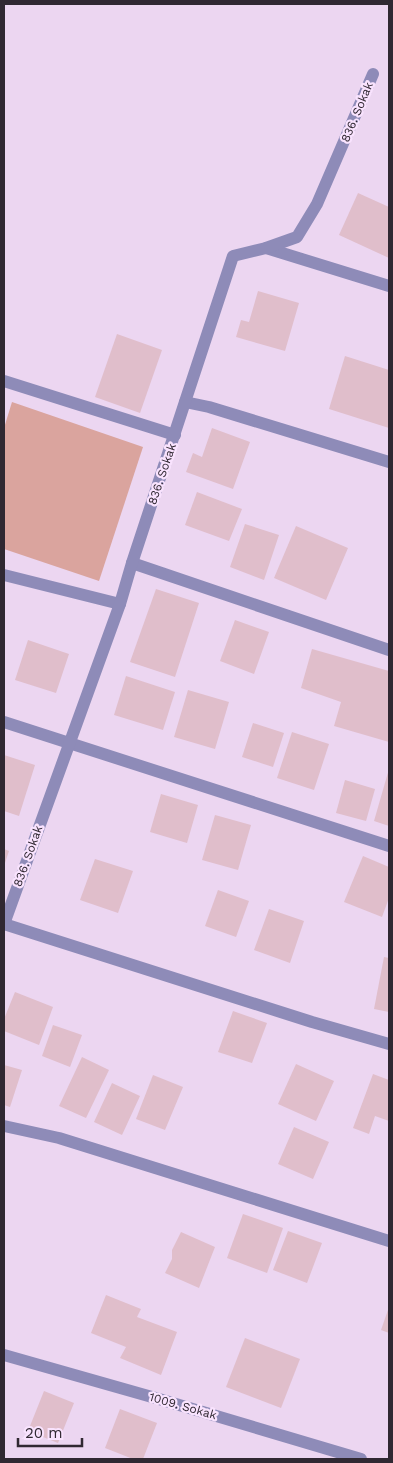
<svg xmlns="http://www.w3.org/2000/svg" width="393" height="1463" font-family="'Work Sans',sans-serif">
  <style>
    .green { fill: #daa49e }
    .building { fill: #e0becb }
    .lines { fill: none; stroke-linecap: round; stroke-linejoin: round }
    .minor { stroke: #8e8bb8; stroke-width: 12 }
    .labels { text-anchor: middle; dominant-baseline: central; stroke-width: 4.5; stroke-linejoin: round; paint-order: stroke }
    .street-label { font-size: 12px; fill: #302832; stroke: #f9e3fe }
  </style>
  <rect width="100%" height="100%" fill="#ecd6f1"/>
  <!-- green -->
  <polygon class="green" points="12,402 143,447 99,581 4,549 4,428"/>
  <!-- building -->
  <g class="building">
    <polygon points="358,193 389,207 389,258 339,235"/>
    <polygon points="258,291 299,303 285,351 236,337 241,320 249,322"/>
    <polygon points="117,334 162,350 140,413 95,397"/>
    <polygon points="345,356 389,370 389,428 329,409"/>
    <polygon points="212,428 250,442 233,489 186,472 193,453 202,457"/>
    <polygon points="197,492 242,509 229,541 185,525"/>
    <polygon points="245,524 279,535 264,580 230,567"/>
    <polygon points="296,526 348,548 326,600 274,578"/>
    <polygon points="156,589 199,603 175,677 130,662"/>
    <polygon points="235,620 269,632 254,674 220,661"/>
    <polygon points="28,640 69,654 56,693 15,680"/>
    <polygon points="312,649 389,671 389,742 334,726 341,702 301,688"/>
    <polygon points="126,676 175,692 163,730 114,715"/>
    <polygon points="188,690 229,702 215,749 174,737"/>
    <polygon points="253,723 284,733 273,767 242,757"/>
    <polygon points="292,732 329,744 314,790 277,778"/>
    <polygon points="4,755 35,765 19,816 4,811"/>
    <polygon points="389,769 389,826 374,821"/>
    <polygon points="345,780 375,789 366,821 336,813"/>
    <polygon points="161,794 198,805 187,843 150,832"/>
    <polygon points="215,815 251,825 238,870 202,860"/>
    <polygon points="4,849 9,851 4,866"/>
    <polygon points="363,856 389,867 389,898 382,917 344,902"/>
    <polygon points="95,859 133,871 118,913 80,900"/>
    <polygon points="218,890 249,901 236,937 205,926"/>
    <polygon points="269,909 304,921 290,963 254,950"/>
    <polygon points="384,957 389,958 389,1012 374,1009"/>
    <polygon points="15,992 53,1007 39,1045 4,1031 4,1019"/>
    <polygon points="233,1011 267,1023 252,1063 218,1052"/>
    <polygon points="53,1025 82,1035 70,1067 42,1056"/>
    <polygon points="82,1057 109,1070 86,1118 59,1106"/>
    <polygon points="296,1064 334,1081 316,1121 278,1104"/>
    <polygon points="4,1065 22,1070 10,1107 4,1105"/>
    <polygon points="373,1074 389,1080 389,1121 375,1116 369,1134 353,1128"/>
    <polygon points="153,1075 183,1087 165,1130 136,1119"/>
    <polygon points="112,1083 140,1096 122,1135 94,1122"/>
    <polygon points="294,1127 329,1142 313,1179 278,1164"/>
    <polygon points="243,1214 283,1228 267,1273 227,1258"/>
    <polygon points="288,1231 322,1243 307,1283 273,1270"/>
    <polygon points="181,1232 215,1247 199,1288 165,1273 172,1259 172,1250"/>
    <polygon points="106,1295 141,1309 137,1317 177,1332 161,1375 120,1358 126,1347 91,1333"/>
    <polygon points="389,1307 389,1333 381,1330"/>
    <polygon points="245,1338 300,1359 281,1408 226,1387"/>
    <polygon points="44,1391 74,1403 58,1443 28,1431"/>
    <polygon points="120,1409 157,1423 143,1459 133,1459 105,1448"/>
  </g>
  <g class="lines">
    <!-- minor -->
    <g class="minor">
      <polyline points="266,248 389,286"/>
      <polyline points="4,381 175,435"/>
      <polyline points="185,402 209,407 389,462"/>
      <polyline points="132,563 389,650"/>
      <polyline points="4,575 120,604"/>
      <polyline points="4,722 389,846"/>
      <polyline points="4,924 120,604 132,563 233,256 266,248 297,237 317,204 373,74"/>
      <polyline points="4,924 312,1022 389,1044"/>
      <polyline points="4,1126 59,1138 389,1241"/>
      <polyline points="4,1355 159,1399 361,1459"/>
    </g>
  </g>
  <g class="labels">
    <!-- street labels -->
    <g class="street-label">
      <text transform="translate(357 112) rotate(-67)">836. Sokak</text>
      <text transform="translate(162 474) rotate(-71)">836. Sokak</text>
      <text transform="translate(28 856) rotate(-70)">836. Sokak</text>
      <text transform="translate(183 1406) rotate(16)">1009. Sokak</text>
    </g>
  </g>
  <!-- border -->
  <rect width="393" height="1463" fill="none" stroke="#302832" stroke-width="10"/>
  <!-- scale -->
  <path d="M18 1438v8h64v-8" fill="none" stroke="#302832" stroke-width="2.5"/>
  <text x="25" y="1438" font-size="15" fill="#302832" stroke="#f9e3fe" stroke-width="4" paint-order="stroke">20 m</text>
</svg>
